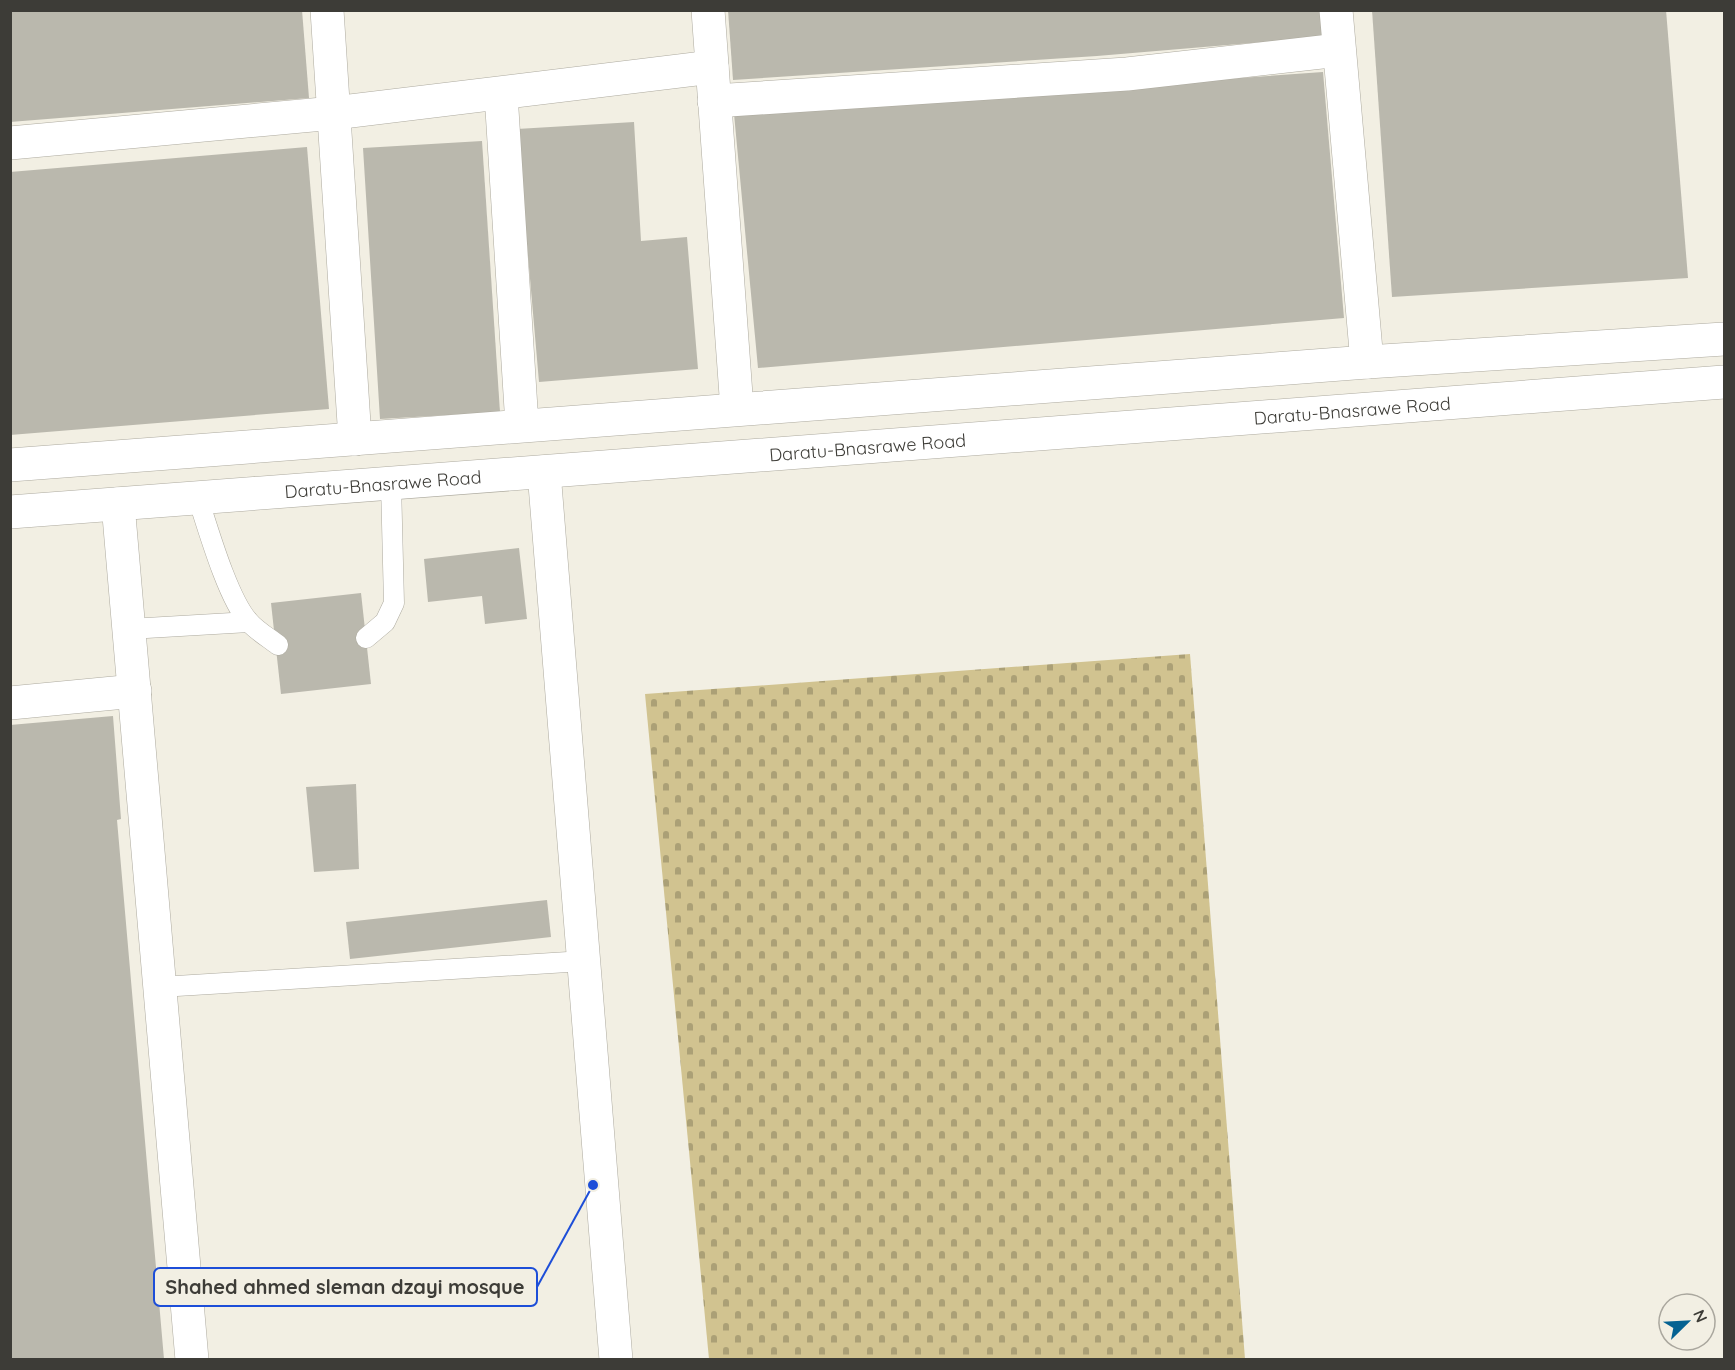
<svg xmlns="http://www.w3.org/2000/svg" width="1735" height="1370" font-family="Quicksand,sans-serif">
  <style>
    .cemetery { fill: url(#cemetery-stones) }
    .building { fill: #bab8ad }
    .lines { fill: none; stroke-linecap: round; stroke-linejoin: round }
    .service-casing { stroke: #adaa9f; stroke-width: 21 }
    .minor-casing { stroke: #adaa9f; stroke-width: 34 }
    .tertiary-casing { stroke: #adaa9f; stroke-width: 34 }
    .service { stroke: #fff; stroke-width: 20 }
    .minor { stroke: #fff; stroke-width: 33 }
    .tertiary { stroke: #fff; stroke-width: 33 }
    .labels { text-anchor: middle; dominant-baseline: central; stroke-width: 6; stroke-linejoin: round; paint-order: stroke }
    .street-label { font-size: 18px; fill: #3d3c37; stroke: #f2efe3 }
    .leader { fill: none; stroke: #1d4ed8; stroke-width: 2 }
    .callout-dot { fill: #1d4ed8; stroke: #f2efe3; stroke-width: 2 }
    .callout { fill: #f2efe3; stroke: #1d4ed8; stroke-width: 2 }
    .callout-label { font-size: 20px; text-anchor: middle; font-weight: bold; fill: #3d3c37 }
  </style>
  <defs>
    <pattern id="cemetery-stones" width="16" height="16" patternUnits="userSpaceOnUse" patternTransform="scale(1.5)"><rect width="16" height="16" fill="#d1c390"/><path d="M2 7V4a2 2 0 0 1 4 0v3zM10 15v-3a2 2 0 0 1 4 0v3z" fill="#aba076"/></pattern>
  </defs>
  <rect width="100%" height="100%" fill="#f2efe3"/>
  <!-- cemetery -->
  <polygon class="cemetery" points="1190,654 1245,1359 709,1359 645,694"/>
  <!-- building -->
  <g class="building">
    <polygon points="10,10 302,10 309,98 10,122"/>
    <polygon points="728,10 1321,10 1323,37 1097,56 733,80"/>
    <polygon points="1372,10 1666,10 1688,278 1392,297"/>
    <polygon points="1323,72 1344,318 758,368 734,114"/>
    <polygon points="634,122 641,241 687,237 698,369 539,382 517,129"/>
    <polygon points="482,141 500,412 380,419 363,148"/>
    <polygon points="307,147 329,409 10,435 10,172"/>
    <polygon points="519,548 527,619 485,624 482,596 428,602 424,559"/>
    <polygon points="361,593 371,684 281,694 271,603"/>
    <polygon points="113,716 121,819 117,820 164,1359 10,1359 10,725"/>
    <polygon points="356,784 359,869 314,872 306,787"/>
    <polygon points="547,900 551,937 350,959 346,922"/>
  </g>
  <g class="lines">
    <defs>
      <g id="service">
        <path d="M198 498C208 529 228 599 249 622 257 631 269 638 278 645"/>
        <polyline points="129,629 249,622"/>
        <polyline points="366,638 385,622 394,603 391,483"/>
        <polyline points="160,987 584,961"/>
      </g>
      <g id="minor">
        <polyline points="327,10 355,439"/>
        <polyline points="708,10 737,409"/>
        <polyline points="1336,10 1367,362"/>
        <polyline points="501,94 522,425"/>
        <polyline points="714,101 1127,74 1339,50"/>
        <polyline points="10,143 334,113 712,67"/>
        <polyline points="544,472 616,1360"/>
        <polyline points="118,504 192,1360"/>
        <polyline points="10,703 135,691"/>
      </g>
      <g id="tertiary">
        <polyline points="10,465 1367,362 1724,339"/>
        <path id="s1" d="M10 512 1724 382"/>
      </g>
    </defs>
    <!-- service casing -->
    <use href="#service" class="service-casing"/>
    <!-- minor casing -->
    <use href="#minor" class="minor-casing"/>
    <!-- tertiary casing -->
    <use href="#tertiary" class="tertiary-casing"/>
    <!-- service -->
    <use href="#service" class="service"/>
    <!-- minor -->
    <use href="#minor" class="minor"/>
    <!-- tertiary -->
    <use href="#tertiary" class="tertiary"/>
  </g>
  <g class="labels">
    <!-- street labels -->
    <g class="street-label">
      <text stroke="none"><textPath href="#s1" startOffset="1346">Daratu-Bnasrawe Road</textPath></text>
      <text stroke="none"><textPath href="#s1" startOffset="860">Daratu-Bnasrawe Road</textPath></text>
      <text stroke="none"><textPath href="#s1" startOffset="374">Daratu-Bnasrawe Road</textPath></text>
    </g>
  </g>
  <!-- callouts -->
  <path class="leader" d="M593 1185L537 1287"/>
  <circle class="callout-dot" cx="593" cy="1185" r="6"/>
  <rect class="callout" x="154" y="1268" width="383" height="38" rx="6"/>
  <g class="callout-label">
    <text x="345" y="1294">Shahed ahmed sleman dzayi mosque</text>
  </g>
  <!-- border -->
  <rect width="1735" height="1370" fill="none" stroke="#3d3c37" stroke-width="24"/>
  <!-- north arrow -->
  <g transform="translate(1687 1322) rotate(66)"><circle r="28" fill="#f2efe3" stroke="#aaa79e" stroke-width="1.5"/>
  <path d="M0-4.5L10 22L0 15L-10 22Z" fill="#046292"/>
  <text y="-9" font-size="16" font-weight="bold" text-anchor="middle" fill="#3d3c37">N</text>
  </g>
</svg>
